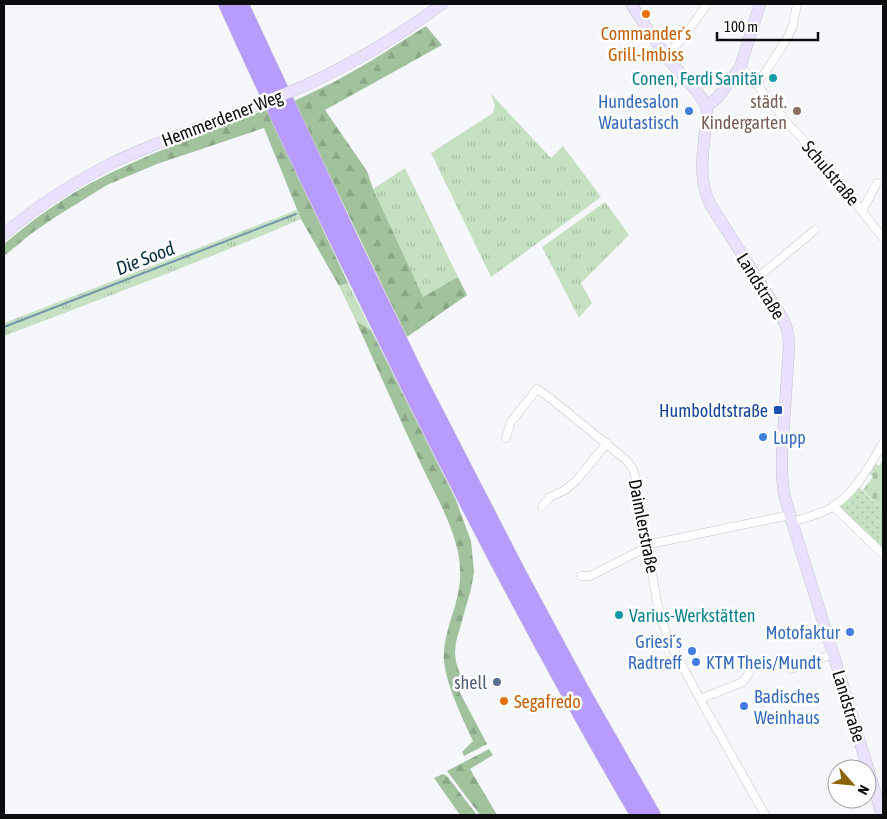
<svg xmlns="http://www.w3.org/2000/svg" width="887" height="819" font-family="'Asap Condensed',sans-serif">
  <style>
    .grass { fill: url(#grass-tufts) }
    .forest { fill: url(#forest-firs) }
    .cemetery { fill: url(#cemetery-stones) }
    .park { fill: url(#park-dots) }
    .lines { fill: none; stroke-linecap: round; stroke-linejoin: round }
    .stream { stroke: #7696a9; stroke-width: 2 }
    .street-casing { stroke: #c3c5c9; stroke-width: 9 }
    .secondary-casing { stroke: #c3c5c9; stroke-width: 12 }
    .highway-casing { stroke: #d3d3d4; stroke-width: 16 }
    .street { stroke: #fff; stroke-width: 8 }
    .secondary { stroke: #eae1fe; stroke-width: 11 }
    .highway { stroke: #b89cfd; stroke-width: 15 }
    .secondary-bridge-casing { stroke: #c3c5c9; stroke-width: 12; stroke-linecap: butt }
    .secondary-bridge { stroke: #eae1fe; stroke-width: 11 }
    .food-dot { fill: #e8710a; stroke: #fff; stroke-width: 2 }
    .culture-dot { fill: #0f9aa8; stroke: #fff; stroke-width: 2 }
    .shop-dot { fill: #3f7fe0; stroke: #fff; stroke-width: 2 }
    .education-dot { fill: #8d6e63; stroke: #fff; stroke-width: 2 }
    .transit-dot { fill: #1a4fb4; stroke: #fff; stroke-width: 2 }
    .service-dot { fill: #5c6f8a; stroke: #fff; stroke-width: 2 }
    .labels { text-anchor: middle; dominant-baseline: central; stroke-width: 5; stroke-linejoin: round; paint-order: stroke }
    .food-label { font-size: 18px; fill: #c56008; stroke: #fff }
    .culture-label { font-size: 18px; fill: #0d838f; stroke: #fff; text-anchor: end }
    .shop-label { font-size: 18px; fill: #366cbe; stroke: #fff; text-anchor: end }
    .education-label { font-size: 18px; fill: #785e54; stroke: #fff; text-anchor: end }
    .street-label { font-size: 18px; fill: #0c0d0e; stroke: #fff }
    .transit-label { font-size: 18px; fill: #164399; stroke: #fff; text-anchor: end }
    .service-label { font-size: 18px; fill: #4e5e75; stroke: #fff; text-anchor: end }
    .water-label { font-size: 19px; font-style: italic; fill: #082f42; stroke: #fff }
  </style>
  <defs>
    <pattern id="grass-tufts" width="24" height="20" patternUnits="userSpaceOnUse" patternTransform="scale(1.25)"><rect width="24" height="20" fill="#c5e1c2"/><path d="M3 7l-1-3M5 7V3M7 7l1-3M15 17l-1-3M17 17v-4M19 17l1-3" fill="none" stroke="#a8c0a6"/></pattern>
    <pattern id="forest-firs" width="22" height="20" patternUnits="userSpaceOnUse" patternTransform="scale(1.25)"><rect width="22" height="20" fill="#a2c29e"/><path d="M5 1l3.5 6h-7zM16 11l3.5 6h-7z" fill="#8aa687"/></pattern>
    <pattern id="cemetery-stones" width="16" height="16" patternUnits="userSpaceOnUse" patternTransform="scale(1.25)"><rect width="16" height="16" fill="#c5e1c2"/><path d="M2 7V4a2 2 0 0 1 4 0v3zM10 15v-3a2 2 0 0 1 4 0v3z" fill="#a8c0a6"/></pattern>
    <pattern id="park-dots" width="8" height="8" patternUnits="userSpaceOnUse" patternTransform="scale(1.25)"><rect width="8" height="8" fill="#c5e1c2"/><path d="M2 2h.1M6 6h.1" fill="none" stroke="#a8c0a6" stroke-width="1.8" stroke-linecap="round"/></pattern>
  </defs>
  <rect width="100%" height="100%" fill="#f5f7fb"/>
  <!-- grass -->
  <g class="grass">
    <polygon points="491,94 551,158 563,146 601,197 491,277 431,153 493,113 495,106"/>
    <polygon points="405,168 458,277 423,298 373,189"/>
    <polygon points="605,202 629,235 581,283 592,303 579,318 542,247"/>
    <path d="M297 210 301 219C203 261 103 298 4 336V323Z"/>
    <polygon points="348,283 371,330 356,321 339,286"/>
  </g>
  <!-- forest -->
  <g class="forest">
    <polygon points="426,26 442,45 325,110 367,171 373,189 423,297 458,277 467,295 407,337 294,101 334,82 371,61"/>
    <path d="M266 109 348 283 339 286 301 219 264 128 157 164 107 185 57 216 32 233 4 256V244C31 221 60 200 91 183 147 153 208 133 266 109Z"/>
    <path d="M356 321 371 330 456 500 471 541 474 572 471 589 456 642 455 652 456 662 459 671 465 687 459 691 487 744 464 756 462 752 473 741C463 719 441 675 444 651 447 618 465 595 459 558 454 525 433 491 419 460 397 414 377 367 356 321Z"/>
    <polygon points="489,749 493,755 470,769 497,815 480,815 447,771"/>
    <polygon points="443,774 447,776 477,815 460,815 434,778"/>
  </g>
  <!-- cemetery -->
  <polygon class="cemetery" points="883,460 883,512 863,490 873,477 869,473 875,463 879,466"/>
  <!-- park -->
  <polygon class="park" points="859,487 883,512 883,551 839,508"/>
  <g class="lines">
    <!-- stream -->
    <polyline class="stream" points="4,327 296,214"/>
    <defs>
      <g id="street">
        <polyline points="666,56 685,35 707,4"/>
        <polyline points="740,68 750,76 790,126 816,153 883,238"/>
        <polyline points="757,85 788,37 793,25 797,4"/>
        <polyline points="862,211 877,183"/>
        <polyline points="757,278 815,230"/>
        <polyline points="506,438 511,422 537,389 550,398 625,459 631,466 635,475 657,602 666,632 672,647 700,699 765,815"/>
        <polyline points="542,506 550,497 565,490 576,481 607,443"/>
        <polyline points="833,506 883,554"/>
        <path d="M792 522C804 518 818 515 829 509 854 495 869 467 883 443"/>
        <polyline points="581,576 590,576 655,543 790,515"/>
        <polyline points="791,669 833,654"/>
        <polyline points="700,699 743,682 749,673"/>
      </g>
      <g id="secondary">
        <path d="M631 4C644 23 656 43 670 61 680 74 703 94 707 110 708 117 706 126 705 133 702 158 699 181 710 204L783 319C788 328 789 337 789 347L782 453V476L784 494 792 522 837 666 882 815"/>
        <path d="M304 86C352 64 399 36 442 4"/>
        <polyline points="706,107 717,98 740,68 760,4"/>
        <path d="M4 234C38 205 76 181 116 161 159 141 204 126 248 109"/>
      </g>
      <g id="highway">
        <path d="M226 4C268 97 312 189 357 281 444 462 536 641 638 815"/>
        <polyline points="241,4 351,240 418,378 520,576 581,689 653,815"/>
      </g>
    </defs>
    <!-- street casing -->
    <use href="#street" class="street-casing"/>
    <!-- secondary casing -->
    <use href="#secondary" class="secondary-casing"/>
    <!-- highway casing -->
    <use href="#highway" class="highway-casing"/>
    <!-- street -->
    <use href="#street" class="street"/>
    <!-- secondary -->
    <use href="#secondary" class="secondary"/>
    <!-- highway -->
    <use href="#highway" class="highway"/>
    <defs>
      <polyline id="secondary-bridge" points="248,109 304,86"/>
    </defs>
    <!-- secondary-bridge casing -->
    <use href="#secondary-bridge" class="secondary-bridge-casing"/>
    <!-- secondary-bridge -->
    <use href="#secondary-bridge" class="secondary-bridge"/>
  </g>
  <!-- markers -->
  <g class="food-dot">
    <circle cx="646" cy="14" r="5"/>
    <circle cx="504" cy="701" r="5"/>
  </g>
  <g class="culture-dot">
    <circle cx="773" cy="78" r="5"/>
    <circle cx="619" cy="615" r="5"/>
  </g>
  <g class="shop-dot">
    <circle cx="689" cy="111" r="5"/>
    <circle cx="763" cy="437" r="5"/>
    <circle cx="850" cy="632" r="5"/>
    <circle cx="692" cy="651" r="5"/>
    <circle cx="696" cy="662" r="5"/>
    <circle cx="744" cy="706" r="5"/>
  </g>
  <circle class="education-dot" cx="797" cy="111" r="5"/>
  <rect class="transit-dot" x="773" y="405" width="10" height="10" rx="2.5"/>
  <circle class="service-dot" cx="497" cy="682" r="5"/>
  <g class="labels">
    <!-- food labels -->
    <g class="food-label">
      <text x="646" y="33">Commander´s<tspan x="646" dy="21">Grill-Imbiss</tspan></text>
      <text x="514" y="701" text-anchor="start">Segafredo</text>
    </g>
    <!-- culture labels -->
    <g class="culture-label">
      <text x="763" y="78">Conen, Ferdi Sanitär</text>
      <text x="629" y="615" text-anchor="start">Varius-Werkstätten</text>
    </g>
    <!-- shop labels -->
    <g class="shop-label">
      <text x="679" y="101">Hundesalon<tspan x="679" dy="21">Wautastisch</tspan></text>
      <text x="773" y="437" text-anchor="start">Lupp</text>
      <text x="840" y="632">Motofaktur</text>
      <text x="682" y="641">Griesi´s<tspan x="682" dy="21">Radtreff</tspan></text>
      <text x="706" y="662" text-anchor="start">KTM Theis/Mundt</text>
      <text x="754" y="696" text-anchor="start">Badisches<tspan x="754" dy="21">Weinhaus</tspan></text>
    </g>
    <!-- education labels -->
    <g class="education-label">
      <text x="787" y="101">städt.<tspan x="787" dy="21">Kindergarten</tspan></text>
    </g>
    <!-- street labels -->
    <g class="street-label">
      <text transform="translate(222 118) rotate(-21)">Hemmerdener Weg</text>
      <text transform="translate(831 173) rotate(50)">Schulstraße</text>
      <text transform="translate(761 286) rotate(58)">Landstraße</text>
      <text transform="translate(644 526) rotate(79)">Daimlerstraße</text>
      <text transform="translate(849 706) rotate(73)">Landstraße</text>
    </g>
    <!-- transit labels -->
    <g class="transit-label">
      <text x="768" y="410">Humboldtstraße</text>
    </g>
    <!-- service labels -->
    <g class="service-label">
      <text x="487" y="682">shell</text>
    </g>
    <!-- water labels -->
    <g class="water-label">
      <text transform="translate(145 258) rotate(-21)">Die Sood</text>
    </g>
  </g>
  <!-- border -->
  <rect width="887" height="819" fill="none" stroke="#0c0d0e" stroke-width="10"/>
  <!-- north arrow -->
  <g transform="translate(852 784) rotate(117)"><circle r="24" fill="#ffffff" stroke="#9e9e9f"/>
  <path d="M0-4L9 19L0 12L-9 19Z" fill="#8a6302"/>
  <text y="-8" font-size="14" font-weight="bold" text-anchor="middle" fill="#0c0d0e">N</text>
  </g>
  <!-- scale -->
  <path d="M717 32v8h101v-8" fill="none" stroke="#0c0d0e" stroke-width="2.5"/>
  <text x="724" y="32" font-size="15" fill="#0c0d0e" stroke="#ffffff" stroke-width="4" paint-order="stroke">100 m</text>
</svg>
